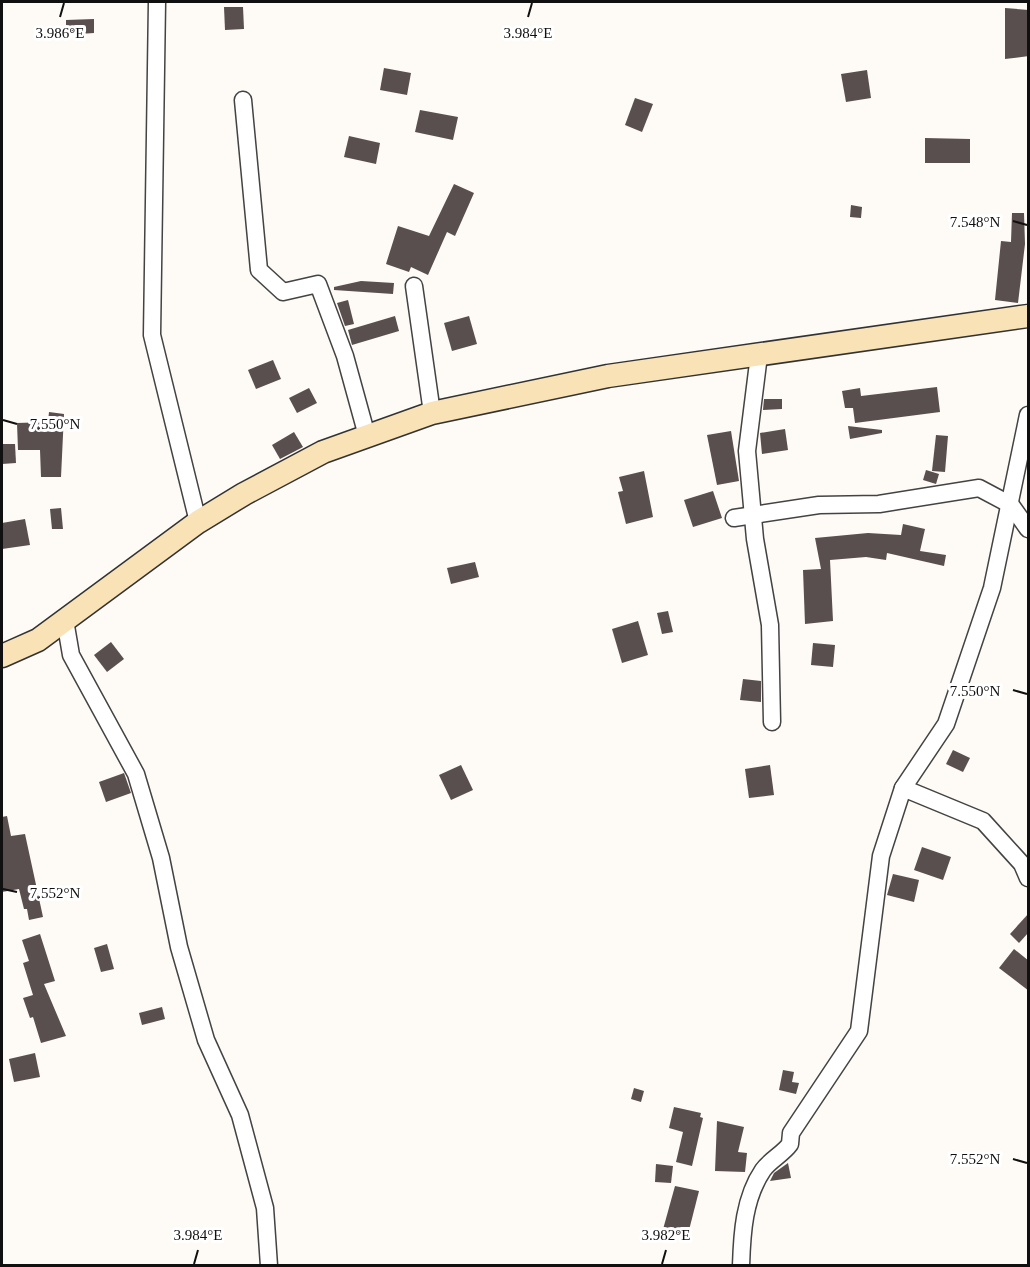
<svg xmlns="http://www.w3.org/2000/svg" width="1030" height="1267" font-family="'Times New Roman',serif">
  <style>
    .building { fill: #584f4e }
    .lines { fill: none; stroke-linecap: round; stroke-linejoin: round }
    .street-casing { stroke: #434343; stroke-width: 19 }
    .secondary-casing { stroke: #323232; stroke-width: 25 }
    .street { stroke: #fff; stroke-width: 16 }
    .secondary { stroke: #f8e2b6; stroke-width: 22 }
    .ticks { fill: none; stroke: #101010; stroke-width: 2 }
    .ticks-label { font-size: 15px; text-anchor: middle; fill: #101010; stroke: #fff; stroke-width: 6; stroke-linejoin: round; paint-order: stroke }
  </style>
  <rect width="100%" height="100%" fill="#fefaf5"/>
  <!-- building -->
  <g class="building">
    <polygon points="224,7 243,7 244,29 225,30"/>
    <polygon points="1005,8 1029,10 1029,56 1005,59"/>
    <polygon points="94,19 94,33 66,35 66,20"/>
    <polygon points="384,68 411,73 407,95 380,90"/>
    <polygon points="867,70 871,98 846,102 841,74"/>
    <polygon points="635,98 653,104 642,132 625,125"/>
    <polygon points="420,110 458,117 453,140 415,132"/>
    <polygon points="349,136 380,143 376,164 344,157"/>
    <polygon points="925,138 970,139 970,163 925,163"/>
    <polygon points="454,184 474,193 455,236 447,232 428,275 411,267 409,272 386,264 398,226 429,236"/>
    <polygon points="851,205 862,207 861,218 850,217"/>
    <polygon points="1012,213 1024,213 1025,244 1018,303 995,300 1001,241 1011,242"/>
    <polygon points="361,281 394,283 393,294 334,290 334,287"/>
    <polygon points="348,300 354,324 345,326 337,303"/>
    <polygon points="395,316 399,331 352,345 348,330"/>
    <polygon points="469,316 477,344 452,351 444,323"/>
    <polygon points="273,360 281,379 256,389 248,370"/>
    <polygon points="937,387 940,412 855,423 853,408 845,408 842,391 860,388 861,396"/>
    <polygon points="309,388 317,403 297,413 289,398"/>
    <polygon points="764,399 782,399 782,409 763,410"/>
    <polygon points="49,412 64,414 61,477 41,477 40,450 18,450 17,423 48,422"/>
    <polygon points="848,426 882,430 882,433 850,439"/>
    <polygon points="785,429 788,450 762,454 760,433"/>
    <polygon points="731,431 739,481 717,485 707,435"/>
    <polygon points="294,432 303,447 280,459 272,445"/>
    <polygon points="936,435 948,436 945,472 932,471"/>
    <polygon points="2,444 15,444 16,463 2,464"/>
    <polygon points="926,470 939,474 936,484 923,480"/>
    <polygon points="644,471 653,517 626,524 618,492 623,491 619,477"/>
    <polygon points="713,491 722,518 693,527 684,500"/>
    <polygon points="61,508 63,529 52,529 50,509"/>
    <polygon points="25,519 30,545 2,549 2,523"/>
    <polygon points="903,524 925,529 920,551 946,555 944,566 887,553 886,560 866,557 830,560 833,621 805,624 803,570 821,569 815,538 868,533 901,535"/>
    <polygon points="475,562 479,577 451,584 447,568"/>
    <polygon points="668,611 673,632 662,634 657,613"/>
    <polygon points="638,621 648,655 622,663 612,629"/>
    <polygon points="111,642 124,659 107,672 94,655"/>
    <polygon points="813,643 835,645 833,667 811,665"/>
    <polygon points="743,679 761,681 761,702 740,700"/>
    <polygon points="953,750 970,758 963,772 946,764"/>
    <polygon points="461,765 473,790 451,800 439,775"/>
    <polygon points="770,765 774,795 749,798 745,769"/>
    <polygon points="124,773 131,793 106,802 99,782"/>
    <polygon points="7,816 11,836 25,834 43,917 29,920 27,909 24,909 19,889 2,892 2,817"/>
    <polygon points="922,847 951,857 943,880 914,870"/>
    <polygon points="893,874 919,880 914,902 887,895"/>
    <polygon points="1029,913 1029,932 1019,943 1010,934"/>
    <polygon points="40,934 55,981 44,984 66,1036 41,1043 33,1017 30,1018 23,998 33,995 23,963 29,961 22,940"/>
    <polygon points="107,944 114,969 101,972 94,948"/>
    <polygon points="1014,949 1029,961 1029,991 999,968"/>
    <polygon points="162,1007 165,1019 142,1025 139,1013"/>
    <polygon points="35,1053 40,1077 14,1082 9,1059"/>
    <polygon points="783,1070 794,1072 792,1082 799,1083 796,1094 779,1090"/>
    <polygon points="634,1088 644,1091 641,1102 631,1099"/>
    <polygon points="674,1107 701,1113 700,1117 703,1118 692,1166 676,1162 683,1132 669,1128"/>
    <polygon points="717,1121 744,1127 738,1152 747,1153 745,1172 715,1171"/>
    <polygon points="788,1163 791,1178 770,1181 774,1173"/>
    <polygon points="656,1164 673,1166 671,1183 655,1182"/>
    <polygon points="675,1186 699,1191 687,1238 662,1233"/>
  </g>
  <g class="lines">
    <defs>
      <g id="street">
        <polyline points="157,2 152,335 198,522"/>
        <polyline points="243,100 259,270 283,292 318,284 345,356 367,436"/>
        <polyline points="414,286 432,413"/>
        <polyline points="759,355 747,451 755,539 770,625 772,722"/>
        <polyline points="734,518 819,505 879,504 979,488 1011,505 1028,529"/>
        <polyline points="65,620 71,655 136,774 161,858 179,947 206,1040 240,1115 265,1208 269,1266"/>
        <polyline points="903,788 983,821 1022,864 1028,878"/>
        <path d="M741 1266C742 1233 744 1198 763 1170 770 1160 783 1154 790 1144L791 1133 859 1031 881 856 903 788 946 724 992 588 1028 415"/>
      </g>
      <polyline id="secondary" points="2,656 38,640 198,522 244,494 323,452 432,413 608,376 1028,316"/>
    </defs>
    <!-- street casing -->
    <use href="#street" class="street-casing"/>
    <!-- secondary casing -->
    <use href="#secondary" class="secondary-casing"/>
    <!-- street -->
    <use href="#street" class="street"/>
    <!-- secondary -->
    <use href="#secondary" class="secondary"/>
  </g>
  <!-- ticks -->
  <path class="ticks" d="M60 17 64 3M528 17 532 3M1013 221 1027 225M3 420 17 424M1013 690 1027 694M3 889 17 892M1013 1159 1027 1163M194 1264 198 1250M662 1264 666 1250"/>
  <g class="ticks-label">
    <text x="60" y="38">3.986°E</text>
    <text x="528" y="38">3.984°E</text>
    <text x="975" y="227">7.548°N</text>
    <text x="55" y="429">7.550°N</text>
    <text x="975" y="696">7.550°N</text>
    <text x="55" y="898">7.552°N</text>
    <text x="975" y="1164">7.552°N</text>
    <text x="198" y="1240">3.984°E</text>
    <text x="666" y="1240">3.982°E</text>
  </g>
  <!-- border -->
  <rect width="1030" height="1267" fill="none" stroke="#101010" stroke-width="6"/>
</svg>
